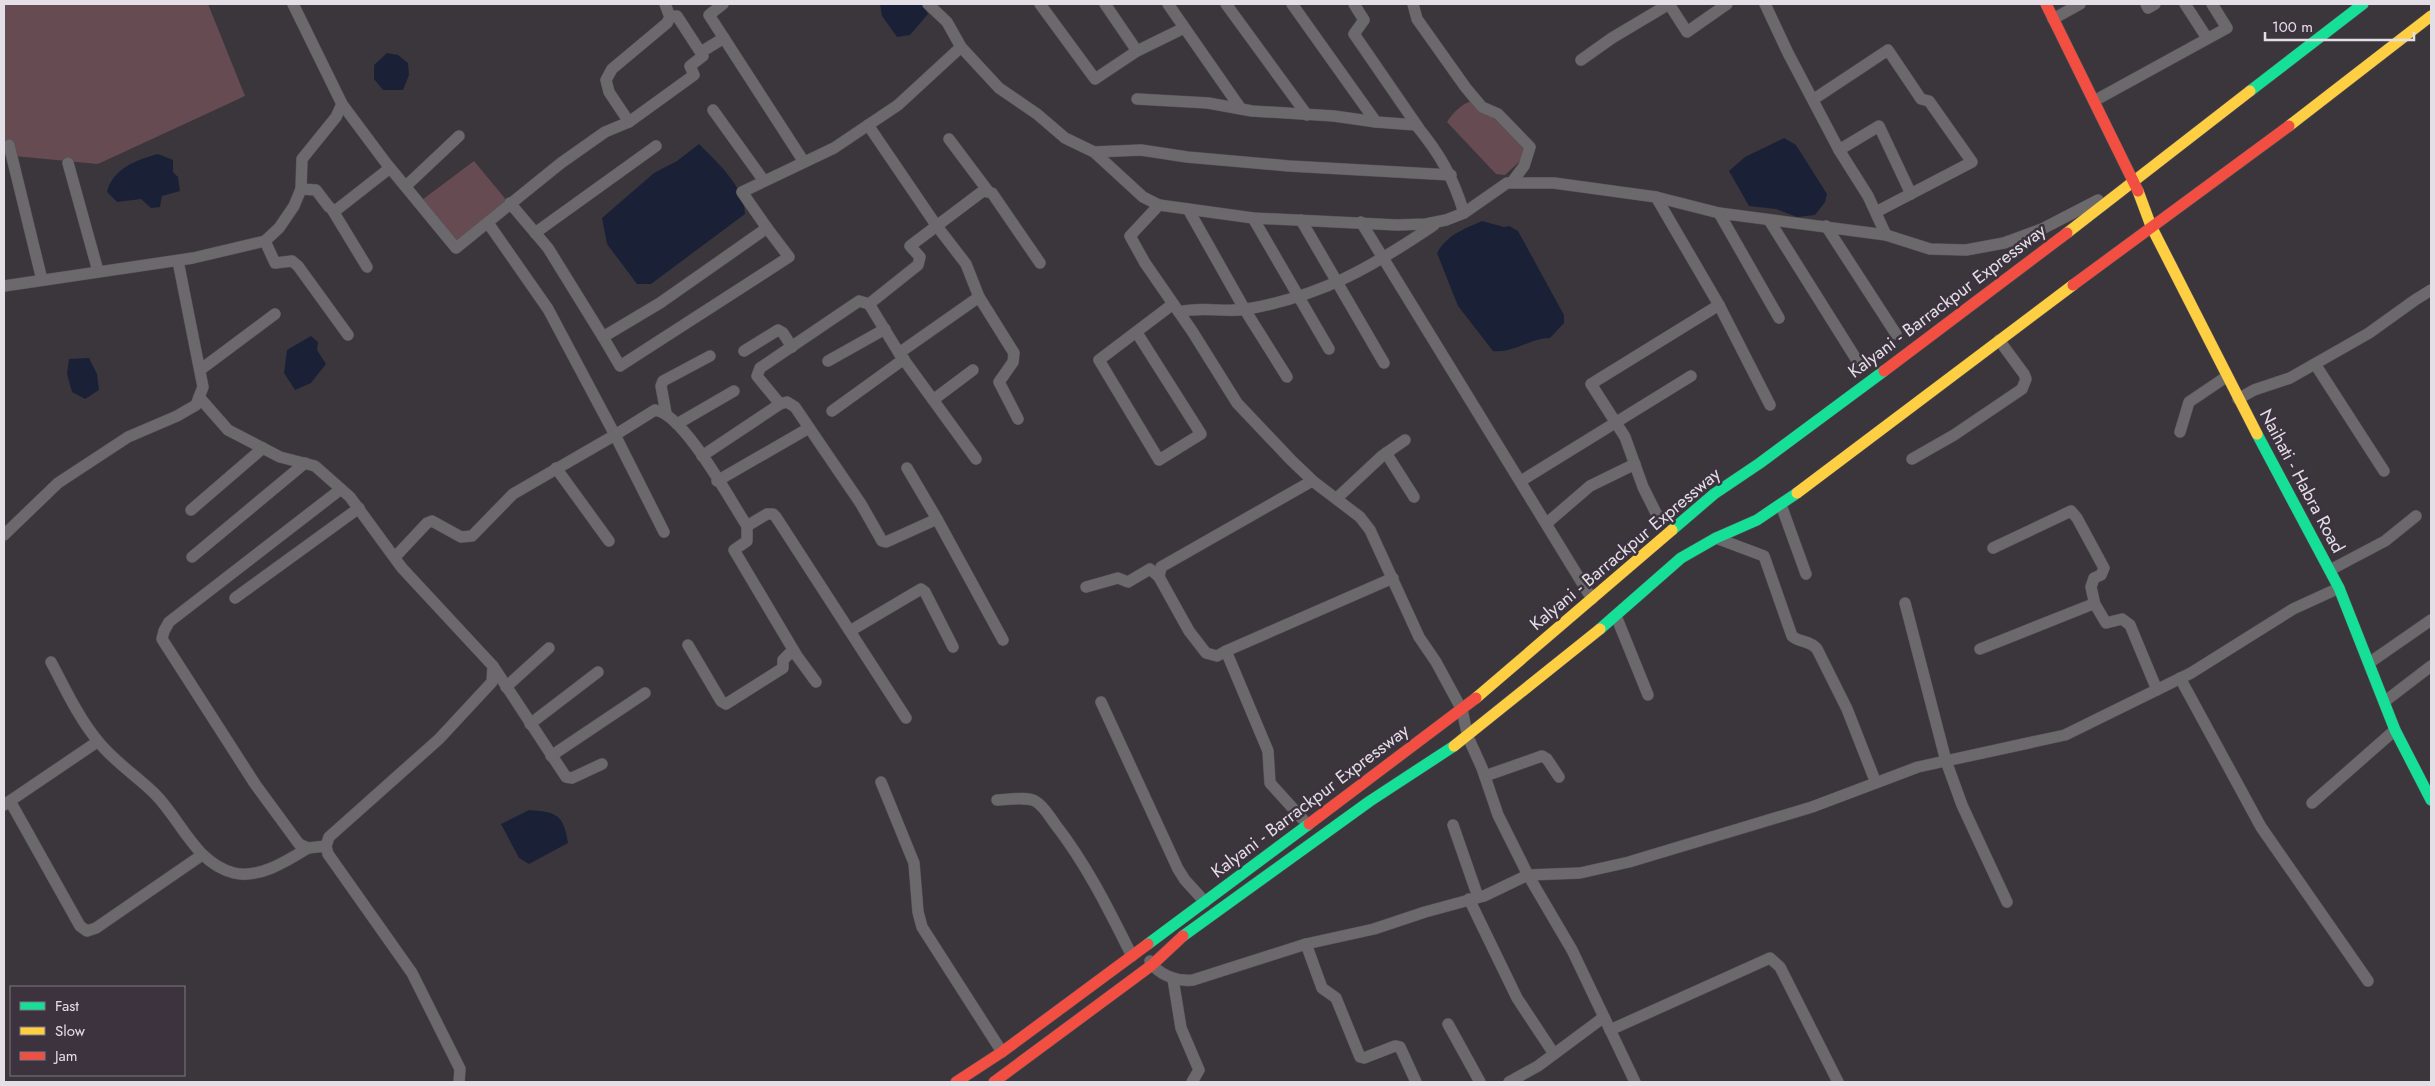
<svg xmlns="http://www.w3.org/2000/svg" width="2435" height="1086" font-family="Jost,sans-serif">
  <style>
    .green { fill: #664b52 }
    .water { fill: #1a2137 }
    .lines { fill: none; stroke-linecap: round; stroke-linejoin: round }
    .street-casing { stroke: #555257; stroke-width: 12 }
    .fast-casing { stroke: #555257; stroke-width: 12 }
    .slow-casing { stroke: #555257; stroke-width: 12 }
    .jam-casing { stroke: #555257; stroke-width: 12 }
    .street { stroke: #6c696c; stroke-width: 11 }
    .fast { stroke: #16e098; stroke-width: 11 }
    .slow { stroke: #ffcf43; stroke-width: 11 }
    .jam { stroke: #f24e42; stroke-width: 11 }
    .labels { text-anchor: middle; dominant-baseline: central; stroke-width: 5; stroke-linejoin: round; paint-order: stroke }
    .street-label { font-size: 18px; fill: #e4dfe7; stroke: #3c333f }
  </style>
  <rect width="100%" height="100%" fill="#3b363c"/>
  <!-- green -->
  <g class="green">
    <polygon points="4,4 208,4 245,96 98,164 4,155"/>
    <path d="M1474 100 1525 148 1519 162 1505 175 1496 174 1447 122C1454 111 1462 104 1474 100Z"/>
    <polygon points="474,161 508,202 454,249 422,200"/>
  </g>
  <!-- water -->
  <g class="water">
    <polygon points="880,4 922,4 928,14 910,35 897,37 882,16"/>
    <polygon points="387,53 398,55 408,63 409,75 403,90 383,90 374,79 374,65"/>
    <polygon points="1784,138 1796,145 1827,194 1825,202 1815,215 1797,217 1776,209 1749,206 1729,171 1745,157"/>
    <path d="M699 144C718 163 744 186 745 214L651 284H637L607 244 602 218 654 173 677 161Z"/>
    <path d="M158 154 173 160V172L178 177 180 191 162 196 160 207 151 208 141 199 117 202 107 192C112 169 138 159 158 154Z"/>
    <path d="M1482 221 1504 227 1509 226 1518 231 1564 315V323L1550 338C1530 338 1513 354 1493 351L1458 306 1437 253C1447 235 1464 229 1482 221Z"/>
    <polygon points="311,336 318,342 317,350 326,364 311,383 295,390 284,373 287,350"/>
    <polygon points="89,358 97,374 99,390 85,399 72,392 67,374 69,359"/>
    <path d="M529 810C557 812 563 814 568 843L529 864 519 858 501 824Z"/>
  </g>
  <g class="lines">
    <defs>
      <g id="street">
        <polyline points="293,4 342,104 386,163 456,248 561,163 605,132 629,122 694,75 690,66 703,56 677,16 670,17"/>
        <polyline points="723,4 709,15 804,162"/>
        <polyline points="928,4 947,22 961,47 999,88 1037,114 1065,138 1094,152 1143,197 1159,205 1130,236 1145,263 1192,331 1237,403 1291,460 1314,482 1360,517 1370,530 1419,637 1436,662 1462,710 1468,737 1482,768 1498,815 1528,875 1572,950 1635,1082"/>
        <polyline points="1040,4 1095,79 1137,51 1184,28"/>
        <polyline points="1105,4 1137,51"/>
        <polyline points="1168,4 1241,109"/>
        <polyline points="1226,4 1307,115"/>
        <polyline points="1292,4 1376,122"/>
        <polyline points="1354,4 1364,20 1354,34 1418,127"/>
        <polyline points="1413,4 1417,19 1466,88 1482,107 1498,114 1530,147 1524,166 1512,182"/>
        <polyline points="1765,4 1788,53 1839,150 1868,196 1886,235"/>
        <polyline points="2146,4 2148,8 2155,4"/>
        <polyline points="2185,4 2207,38"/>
        <polyline points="2053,19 2080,4"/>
        <polyline points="701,52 724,38"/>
        <polyline points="1581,60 1612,38 1669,4 1687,32 1727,4"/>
        <path d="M1137 99 1208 103 1252 111 1334 116 1376 122 1416 125C1440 154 1453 177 1464 213"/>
        <polyline points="1814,99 1888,50 1921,99 1929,101 1972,162 1876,212"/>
        <polyline points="2094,101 2227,28 2212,4"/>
        <polyline points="713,110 764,181"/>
        <polyline points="629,122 609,92 606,80 612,69 667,23 670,17 665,4"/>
        <polyline points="868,125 936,225 966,264 979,297 1014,353 1013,362 999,382 1018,419"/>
        <polyline points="949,139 988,191"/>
        <polyline points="9,145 42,280"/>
        <polyline points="1839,150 1879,126 1911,194"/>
        <polyline points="1094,152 1141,150 1187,157 1289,166 1451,175"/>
        <polyline points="68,163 98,271"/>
        <polyline points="406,186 459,136"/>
        <polyline points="301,189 316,190 329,207 335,211 390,168"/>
        <polyline points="1656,197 1719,305 1770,405"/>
        <polyline points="510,203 548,248 603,337 660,303 767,228 742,192 834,148 898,105 961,47"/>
        <polyline points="1159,205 1253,218 1397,225 1426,224 1446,220 1464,213 1507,183 1554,183 1656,197 1719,213 1886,235 1930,249 1966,250 2004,243 2042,229 2098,200"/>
        <polyline points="1188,209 1245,310 1287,377"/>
        <polyline points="333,211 367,267"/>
        <polyline points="1719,213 1779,318"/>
        <polyline points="1253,218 1329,349"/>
        <polyline points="1301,220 1384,363"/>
        <polyline points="1769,220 1858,362"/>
        <polyline points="1361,222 1592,599"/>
        <path d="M488 223 548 309 615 435 655 410C684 414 730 500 747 526V541L734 550 797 656 816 682"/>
        <polyline points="1826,226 1896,334"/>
        <polyline points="535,233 656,146"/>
        <polyline points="265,241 275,263 292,261 298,266 348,335"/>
        <polyline points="4,286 193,258 265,241 279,228 294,206 301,189 302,159 336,117 342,104"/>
        <polyline points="979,297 899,353 869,304 918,265 920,257 910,246 983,191 992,193 1040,263"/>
        <polyline points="869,304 859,301 760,368 757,376 780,404 787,402 795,407 861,504 882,541 886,542 937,519 1003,640"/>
        <path d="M1179 312C1203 306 1224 313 1247 309 1322 296 1372 267 1434 225"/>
        <polyline points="1137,333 1201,434 1159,460 1099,360 1173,304"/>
        <polyline points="603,337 620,366 789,257 767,228"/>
        <polyline points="744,351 778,330 783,333 792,347"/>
        <polyline points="899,353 976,459"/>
        <polyline points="828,361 885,329"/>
        <polyline points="2315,364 2384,471"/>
        <polyline points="200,370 275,314"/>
        <polyline points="199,397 228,430 280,457 315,466 350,497 402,568 493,666 492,682 439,739 329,837 326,846 328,854 412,973 460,1069 459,1082"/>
        <polyline points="2238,399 2254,390 2290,378 2369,333 2415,300 2431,290"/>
        <polyline points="933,400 973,370"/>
        <polyline points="832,411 904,359"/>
        <polyline points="666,413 661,386 663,381 710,356"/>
        <polyline points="677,424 734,391"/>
        <polyline points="2180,432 2189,402 2226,377"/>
        <polyline points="1386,453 1414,497"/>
        <polyline points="702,456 780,404"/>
        <polyline points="1912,459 1954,435 2022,389 2026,379 2024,374 1999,340"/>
        <polyline points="556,468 609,541"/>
        <polyline points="907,468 937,519"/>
        <polyline points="717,481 809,428"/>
        <polyline points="1521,481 1691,376"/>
        <polyline points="1337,498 1382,456 1405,440"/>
        <polyline points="1781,505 1806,574"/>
        <polyline points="191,510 263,448"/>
        <polyline points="1658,517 1643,487 1625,437 1591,384 1719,305"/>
        <polyline points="1547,523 1590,486 1635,464"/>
        <polyline points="747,526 767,514 773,514 776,517 906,718"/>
        <polyline points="4,535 58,483 128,437 177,416 196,405 203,387 178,261"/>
        <path d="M1716 538 1764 556 1792 636C1800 643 1810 640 1817 649L1847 709 1876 783"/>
        <polyline points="1993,548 2071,511 2077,518 2104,568 2101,575 2094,578 2091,587 2095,605"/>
        <polyline points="192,557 305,463"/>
        <polyline points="395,557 427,523 432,521 461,537 472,536 513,494 615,435 664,532"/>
        <polyline points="2330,570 2385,541 2416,516"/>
        <polyline points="1086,587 1118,578 1128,582 1150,569 1159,577"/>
        <polyline points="235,598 359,508"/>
        <polyline points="1905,603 1946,761 1962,805 2007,902"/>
        <polyline points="1616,616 1648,695"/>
        <polyline points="850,631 921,589 925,592 953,647"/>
        <polyline points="688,645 721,701 726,704 783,668 783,660 793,650"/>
        <polyline points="1980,649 2093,604 2096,606 2106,623 2122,619 2130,625 2157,690"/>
        <polyline points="1226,651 1217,656 1206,653 1189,631 1159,577 1161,567 1312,481"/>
        <path d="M51 662C65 688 78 717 97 740 113 761 137 776 155 794 181 820 195 863 234 873 259 879 287 861 308 848"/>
        <polyline points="2369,663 2431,620"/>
        <polyline points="493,666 566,777 572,778 602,764"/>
        <polyline points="2180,678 2261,827 2368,981"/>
        <polyline points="506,687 549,648"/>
        <polyline points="1101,702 1178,869 1185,880 1205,902"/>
        <polyline points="2384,702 2431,666"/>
        <polyline points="530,724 598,672"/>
        <polyline points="551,756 645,693"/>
        <polyline points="1485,776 1542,756 1547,759 1559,777"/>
        <polyline points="881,782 914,863 918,912 922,927 1002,1052"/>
        <path d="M997 800C1008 800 1025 796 1035 801 1044 806 1049 816 1055 824 1087 865 1109 910 1132 956"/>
        <polyline points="10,801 80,926 87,931 96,928 202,855"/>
        <polyline points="2312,803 2395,730"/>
        <polyline points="4,805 97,742"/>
        <polyline points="1308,825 1270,783 1268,751 1226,651 1393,578"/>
        <polyline points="1453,825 1478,897"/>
        <polyline points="326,846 308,848 299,844 255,784 162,639 164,631 169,622 341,489"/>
        <polyline points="1469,899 1517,998 1554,1054"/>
        <polyline points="1306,944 1322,988 1336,998 1360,1057 1364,1058 1395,1046 1400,1047 1416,1082"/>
        <path d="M1150 961C1158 975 1178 982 1193 980L1306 944 1374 929 1425 912 1484 896 1528 875 1580 873 1629 862 1812 807 1918 767 2065 735 2191 673 2293 609 2339 588"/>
        <polyline points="1173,979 1181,1028 1199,1070 1192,1082"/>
        <polyline points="1448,1024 1480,1082"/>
        <polyline points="1610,1030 1770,958 1780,967 1838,1082"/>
        <polyline points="1509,1082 1538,1066 1604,1017"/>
      </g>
      <g id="fast">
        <polyline points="2250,91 2363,4"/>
        <polyline points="2257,434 2339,588 2395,730 2431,800"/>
        <polyline points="1672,530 1714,494 1760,463 1884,371"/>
        <polyline points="1600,629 1681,558 1716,538 1757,520 1797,493"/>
        <polyline points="1183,936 1370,801 1454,746"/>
        <polyline points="1148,944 1309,824"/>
      </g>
      <g id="slow">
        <polyline points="2289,126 2431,16"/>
        <polyline points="2138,191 2151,226 2257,434"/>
        <polyline points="2067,233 2250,91"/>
        <polyline points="1797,493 2073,285"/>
        <polyline points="1476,698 1672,530"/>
        <polyline points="1454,746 1600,629"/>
      </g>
      <g id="jam">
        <polyline points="2046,4 2138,191"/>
        <polyline points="2073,285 2289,126"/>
        <polyline points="1884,371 2067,233"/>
        <polyline points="1309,824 1476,698"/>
        <polyline points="956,1082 1002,1052 1148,944"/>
        <polyline points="994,1082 1152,965 1183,936"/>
      </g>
    </defs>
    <!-- street casing -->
    <use href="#street" class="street-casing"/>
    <!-- fast casing -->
    <use href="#fast" class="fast-casing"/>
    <!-- slow casing -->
    <use href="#slow" class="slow-casing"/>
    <!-- jam casing -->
    <use href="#jam" class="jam-casing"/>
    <!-- street -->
    <use href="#street" class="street"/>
    <!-- fast -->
    <use href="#fast" class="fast"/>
    <!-- slow -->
    <use href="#slow" class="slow"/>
    <!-- jam -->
    <use href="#jam" class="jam"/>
  </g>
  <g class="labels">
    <!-- street labels -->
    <g class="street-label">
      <text transform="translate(1947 301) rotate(-37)">Kalyani - Barrackpur Expressway</text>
      <text transform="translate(2302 481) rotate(62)">Naihati - Habra Road</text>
      <text transform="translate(1625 549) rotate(-40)">Kalyani - Barrackpur Expressway</text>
      <text transform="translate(1310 801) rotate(-37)">Kalyani - Barrackpur Expressway</text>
    </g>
  </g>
  <!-- border -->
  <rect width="2435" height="1086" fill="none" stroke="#e4dfe7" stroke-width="10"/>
  <!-- legend -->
  <rect x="10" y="986" width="175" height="90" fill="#3c333f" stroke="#7f7882"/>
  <rect x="20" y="1002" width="25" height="8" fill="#16e098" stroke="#7f7882"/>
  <text x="55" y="1011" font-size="15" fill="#e4dfe7">Fast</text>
  <rect x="20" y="1027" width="25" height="8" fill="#ffcf43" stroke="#7f7882"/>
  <text x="55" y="1036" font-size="15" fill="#e4dfe7">Slow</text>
  <rect x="20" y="1052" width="25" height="8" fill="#f24e42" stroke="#7f7882"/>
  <text x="55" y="1061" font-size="15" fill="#e4dfe7">Jam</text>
  <!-- scale -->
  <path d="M2265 32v8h149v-8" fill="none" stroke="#e4dfe7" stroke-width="2.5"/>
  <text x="2272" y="32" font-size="15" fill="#e4dfe7" stroke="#3c333f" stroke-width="4" paint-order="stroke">100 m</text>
</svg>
